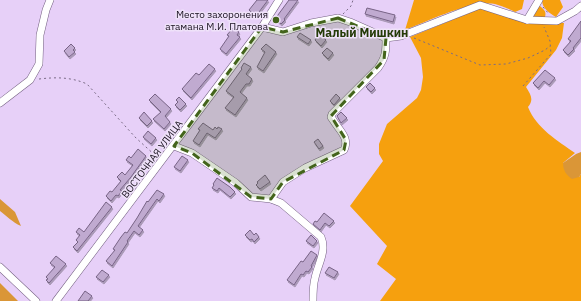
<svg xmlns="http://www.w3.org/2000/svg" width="581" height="301" font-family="'IBM Plex Sans',sans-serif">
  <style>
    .green { fill: #f6a00e }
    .forest { fill: #da9637 }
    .building { fill: #c0aad0; stroke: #776385; filter: url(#shadow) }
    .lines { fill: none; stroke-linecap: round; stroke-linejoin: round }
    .minor-casing { stroke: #746082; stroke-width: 8 }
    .path { stroke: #7a6b86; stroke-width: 1; stroke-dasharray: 2 3; stroke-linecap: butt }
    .minor { stroke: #fff; stroke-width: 7 }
    .marked { fill: #43641b; fill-opacity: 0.2; stroke: #43641b; stroke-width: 3; stroke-dasharray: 8 5; stroke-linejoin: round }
    .poi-dot { fill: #43641b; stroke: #efe2f9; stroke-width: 1.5 }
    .labels { text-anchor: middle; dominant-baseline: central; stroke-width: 3; stroke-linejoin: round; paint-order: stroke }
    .poi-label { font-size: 10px; fill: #19111f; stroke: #efe2f9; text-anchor: end }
    .street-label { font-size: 10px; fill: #19111f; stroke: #efe2f9 }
    .quarter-label { font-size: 12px; font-weight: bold; fill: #243b07; stroke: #efe2f9 }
  </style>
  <defs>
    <filter id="shadow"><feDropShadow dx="1" dy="2" stdDeviation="0" flood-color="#0004"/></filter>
  </defs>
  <rect width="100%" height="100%" fill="#e7d0f8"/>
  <!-- green -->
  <g class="green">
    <path d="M414 0H524L522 9 515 12C509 9 502 6 495 4 471 0 428 21 405 30Z"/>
    <path d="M542 0H560L563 7 556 17C549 13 542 8 542 0Z"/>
    <path d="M539 5C543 9 547 11 545 17L534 19 532 15Z"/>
    <path d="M479 9H485L542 23H564L562 38 556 50 526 87C531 95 534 100 528 107 536 128 558 141 575 153L563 163 579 177 581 174V301H380L396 279 377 264 387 246 350 206 383 161 379 154V144L387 124 417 98 421 90 423 77 421 58 410 37Z"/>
  </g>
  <!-- forest -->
  <g class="forest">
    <path d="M581 152V174L579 177 572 179C566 175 563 170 563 163L576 154Z"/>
    <path d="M0 199 15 212 21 226C12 222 7 216 0 211Z"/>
    <polygon points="0,283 18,301 0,301"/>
  </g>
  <!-- building -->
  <g class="building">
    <polygon points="257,0 268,0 256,16 249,10"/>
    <polygon points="289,0 298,0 284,19 285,20 281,24 275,19"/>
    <polygon points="367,8 395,15 393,22 365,14"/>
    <polygon points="581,21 581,38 573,48 574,49 568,55 563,50 571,41 568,39"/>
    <polygon points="233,28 239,32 237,35 240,37 226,54 220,49 229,36 227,35"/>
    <polygon points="300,33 311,40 308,44 297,37"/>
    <polygon points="319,34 326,40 321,46 315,40"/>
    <polygon points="71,44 75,48 73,50 75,52 69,57 64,51"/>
    <polygon points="266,44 276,52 263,71 257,67 265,52 261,49"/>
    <polygon points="327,48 333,53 328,59 322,53"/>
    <polygon points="244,63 251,67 246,74 252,79 249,84 246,84 240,92 247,98 235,115 225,108 234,97 226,91 242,69 241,68"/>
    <polygon points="209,64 215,69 191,98 182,89 196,73 199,75"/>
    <polygon points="545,70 555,78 549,85 544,81 538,88 533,83"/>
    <polygon points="370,83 375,88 371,92 366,87"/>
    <polygon points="155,94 171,109 165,116 170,122 164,129 153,119 161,112 149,100"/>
    <polygon points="336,94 340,98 334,105 330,101"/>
    <polygon points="179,97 186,104 180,110 175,105 178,102 176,100"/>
    <polygon points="144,112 152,121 147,126 139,118"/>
    <polygon points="341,112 347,118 341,123 337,116"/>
    <polygon points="203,123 213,130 215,127 217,129 218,127 222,129 215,138 207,133 199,145 193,141 200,130 198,129"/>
    <polygon points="148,131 156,138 151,144 143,137"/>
    <polygon points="318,139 323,146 319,149 314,142"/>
    <polygon points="138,149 146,156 131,177 120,190 122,191 118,196 116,195 111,201 106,196 110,191 112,192 121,181 117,177 122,172 125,175 133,165 126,160 129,156 131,158"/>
    <polygon points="182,156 188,160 180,171 174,167"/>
    <polygon points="265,175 270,182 260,189 256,185 258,183 257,182"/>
    <polygon points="217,178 230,187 235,192 230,197 219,188 217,191 212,188 214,185 213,184"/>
    <polygon points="157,190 164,194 159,201 157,199 138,226 143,230 139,235 134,231 127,241 128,242 112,266 106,261 115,250 113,249 121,237 125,232 127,233 137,218 147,201 148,202"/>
    <polygon points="106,202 112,207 77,251 73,247 78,242 76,240 80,235 76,232 79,228 84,232"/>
    <polygon points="324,213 334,221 329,226 325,223 320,230 313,224 315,221 317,222"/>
    <polygon points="250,230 254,235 256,233 259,237 254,242 252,239 250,240 245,235"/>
    <polygon points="311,235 317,241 313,246 306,241"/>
    <polygon points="311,251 317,255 311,266 312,267 308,272 306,271 303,275 301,274 294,285 287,280 301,261 303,262"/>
    <polygon points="56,256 66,264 49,283 46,280 48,279 46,277 55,267 50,263"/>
    <polygon points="329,267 338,272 334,278 325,273"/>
    <polygon points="102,270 109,275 103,282 96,277"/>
    <polygon points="85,291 92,296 88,301 78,301"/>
  </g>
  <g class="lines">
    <defs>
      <g id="minor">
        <polyline points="527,20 539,0"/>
        <polyline points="262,27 283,32 311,23 338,18 350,22 386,38 401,36 480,5 527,20 557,21 575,11 581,6"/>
        <polyline points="0,103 30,80 39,64 40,35 46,10 50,0"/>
        <path d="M174 146 192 153 236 183 251 197 271 199 281 203 321 237C327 251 318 264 315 278 313 285 313 294 313 301"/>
        <path d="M271 199 283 182 305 168 344 150C350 138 339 130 333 120L331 117 332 114 378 68C386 57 386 51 386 38"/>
        <polyline points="0,267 36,301"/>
        <polyline points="56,301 262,27 279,0"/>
      </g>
    </defs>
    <!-- minor casing -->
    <use href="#minor" class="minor-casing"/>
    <!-- path -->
    <g class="path">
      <polyline points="543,7 549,14"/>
      <polyline points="343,14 351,6 353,0"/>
      <polyline points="414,38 480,65 506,64 528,58 545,50 550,46"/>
      <path d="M39 79C56 77 71 77 87 84L136 138 157 157"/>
      <polyline points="523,86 551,54 550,41 544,27"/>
    </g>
    <!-- minor -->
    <use href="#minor" class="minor"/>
  </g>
  <!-- marked area -->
  <path class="marked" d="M338 18 386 38 384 60 331 116 346 140 344 150 283 182 271 199 251 197 192 153 174 146 262 27 283 32Z"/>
  <!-- markers -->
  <circle class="poi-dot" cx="276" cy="20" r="4"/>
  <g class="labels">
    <!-- poi labels -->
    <g class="poi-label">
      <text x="268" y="14">Место захоронения<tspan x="268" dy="12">атамана М.И. Платова</tspan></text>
    </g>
    <!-- street labels -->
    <g class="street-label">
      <text transform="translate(152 159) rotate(-53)">ВОСТОЧНАЯ УЛИЦА</text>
    </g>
    <!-- quarter labels -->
    <g class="quarter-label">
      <text x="362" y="32">Малый Мишкин</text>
    </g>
  </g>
</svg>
